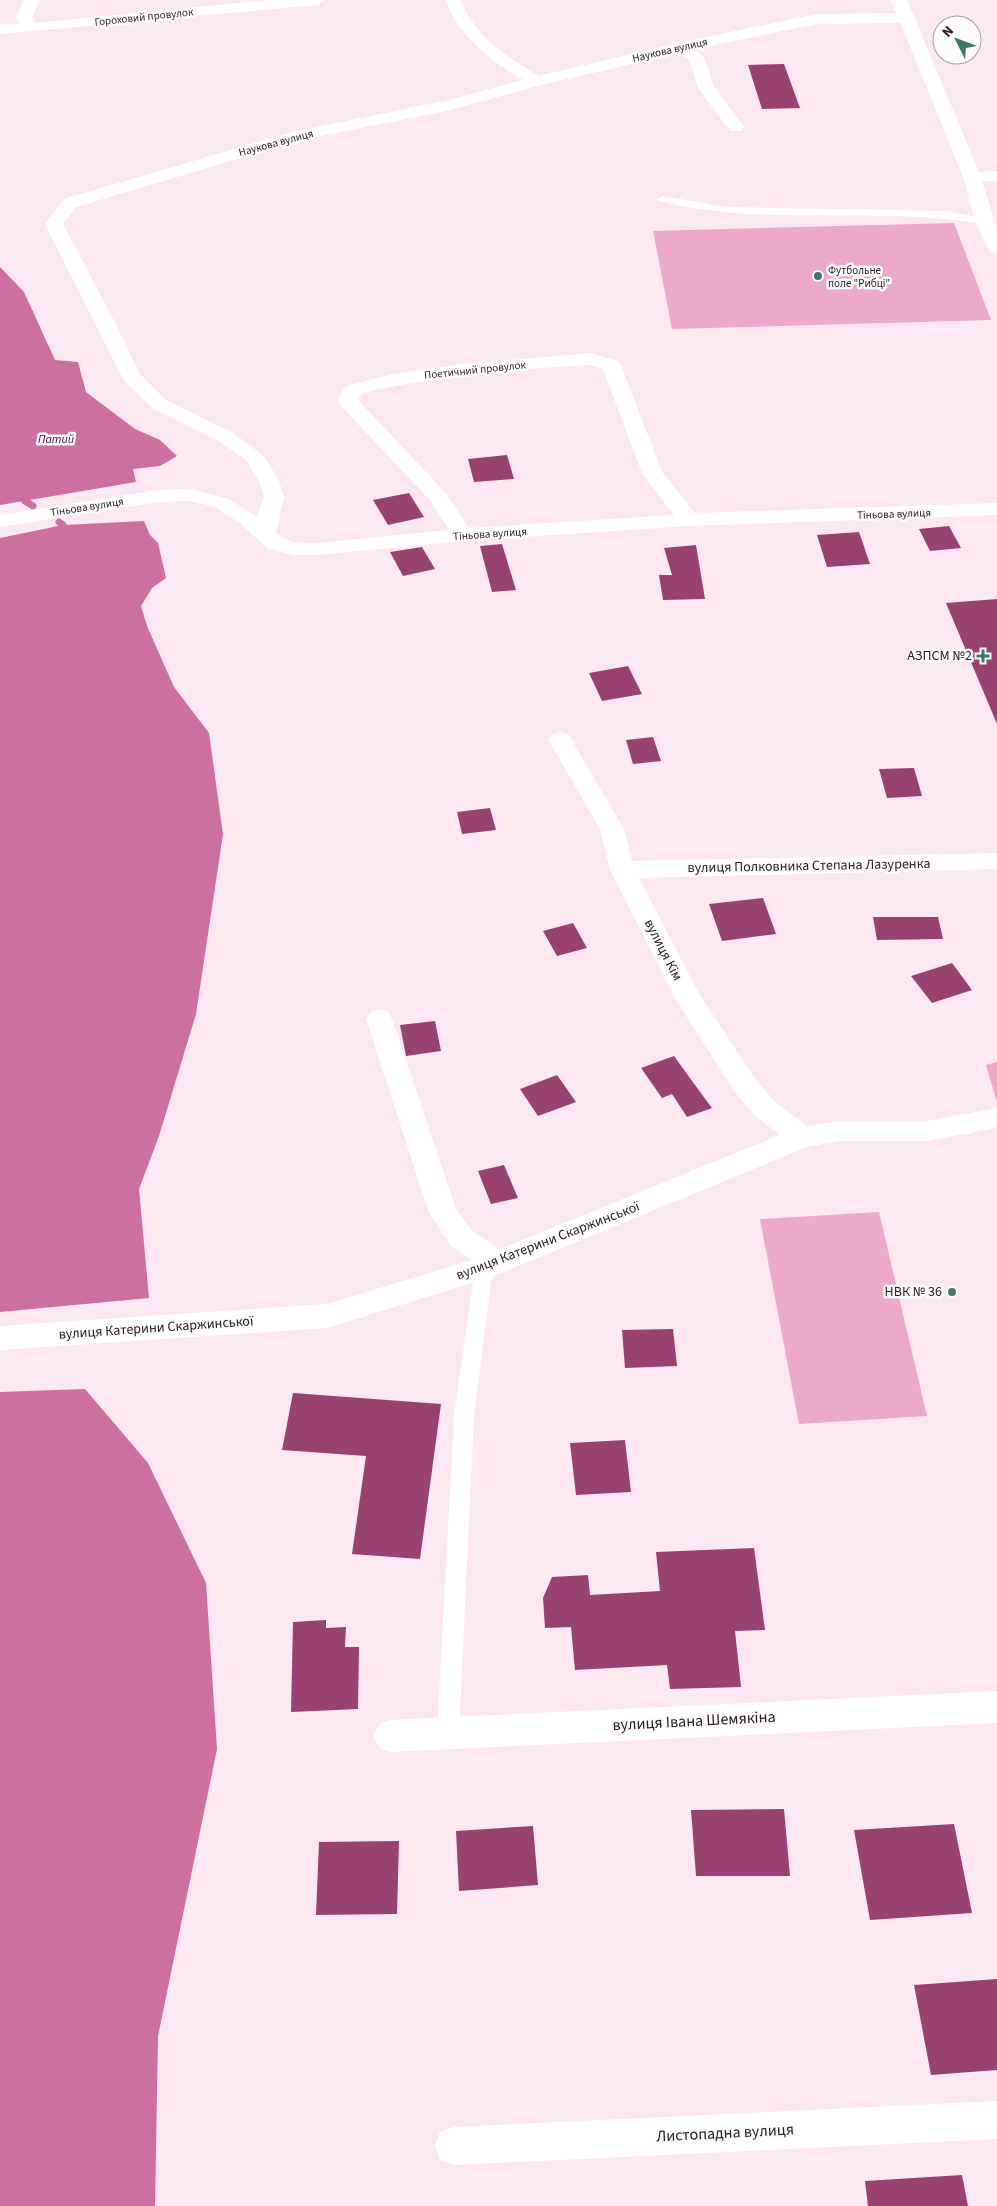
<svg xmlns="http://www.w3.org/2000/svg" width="997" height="2206" font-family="'Source Sans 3',sans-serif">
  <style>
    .green { fill: #eda9ca }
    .water { fill: #cc70a0 }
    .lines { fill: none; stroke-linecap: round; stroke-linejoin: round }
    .stream { stroke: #cc70a0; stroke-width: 7 }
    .building { fill: #984271 }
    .lane { fill: #fff; fill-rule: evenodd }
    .street { fill: #fff; fill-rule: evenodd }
    .secondary { fill: #fff; fill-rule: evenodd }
    .poi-dot { fill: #3d7964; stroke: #fcfcfc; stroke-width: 2 }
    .labels { text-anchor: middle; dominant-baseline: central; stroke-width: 5; stroke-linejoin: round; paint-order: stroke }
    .far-street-label { font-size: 11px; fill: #271b21; stroke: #fcfcfc }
    .far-poi-label { font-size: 11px; fill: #271b21; stroke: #fcfcfc; text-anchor: start }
    .far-water-label { font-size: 12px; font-style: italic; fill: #58013a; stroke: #fcfcfc }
    .poi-label { font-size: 14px; fill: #271b21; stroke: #fcfcfc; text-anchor: end }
    .street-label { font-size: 14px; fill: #271b21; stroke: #fcfcfc }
    .near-street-label { font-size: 16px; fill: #271b21; stroke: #fcfcfc }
  </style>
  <rect width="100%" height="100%" fill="#fce8f1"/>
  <!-- green -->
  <g class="green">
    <polygon points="954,223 991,320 672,329 653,231"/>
    <polygon points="997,1062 997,1099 996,1099 986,1065"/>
    <polygon points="879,1212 927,1416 799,1424 760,1219"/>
  </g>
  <!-- water -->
  <g class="water">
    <polygon points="0,267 24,292 55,360 78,362 86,392 135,429 160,440 177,456 160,466 133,469 136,482 0,505"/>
    <polygon points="144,521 150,535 158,543 166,578 152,588 141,606 147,626 174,687 209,733 223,834 196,1014 159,1136 139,1189 149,1298 0,1312 0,538 63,525"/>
    <polygon points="85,1389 148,1463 206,1583 217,1749 158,2036 155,2206 0,2206 0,1392"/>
  </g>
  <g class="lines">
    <!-- stream -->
    <g class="stream">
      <polyline points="25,501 33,506"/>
      <polyline points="59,522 63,525"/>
    </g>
  </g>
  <!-- building -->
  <g class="building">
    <polygon points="784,64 800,108 762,109 748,65"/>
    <polygon points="507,455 514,479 474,482 468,459"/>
    <polygon points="409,493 424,517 388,525 373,500"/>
    <polygon points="949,526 961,548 930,551 919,529"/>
    <polygon points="859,532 870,564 827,567 817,535"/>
    <polygon points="502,544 516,590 492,592 480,546"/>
    <polygon points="696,545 705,599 663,600 659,575 672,575 664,548"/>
    <polygon points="422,547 435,569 403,576 390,552"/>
    <polygon points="997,599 997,724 946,603"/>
    <polygon points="628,666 642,694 602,701 589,673"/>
    <polygon points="653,737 661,761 633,764 626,740"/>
    <polygon points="914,768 922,796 887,798 879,769"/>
    <polygon points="490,808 496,830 462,834 457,812"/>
    <polygon points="763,898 776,934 722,941 709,904"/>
    <polygon points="873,917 938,917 943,939 877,940"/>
    <polygon points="573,923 587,948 557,956 543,931"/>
    <polygon points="952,963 972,990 932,1003 911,976"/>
    <polygon points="435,1021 441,1051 406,1056 400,1025"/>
    <polygon points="674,1056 703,1096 712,1108 687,1117 672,1094 662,1098 641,1068"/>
    <polygon points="557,1075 576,1102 538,1116 520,1089"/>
    <polygon points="504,1165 518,1198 491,1204 478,1171"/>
    <polygon points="673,1329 677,1366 625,1368 622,1330"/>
    <polygon points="293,1393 441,1404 420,1559 352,1554 366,1456 282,1450"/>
    <polygon points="625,1440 631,1492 576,1495 570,1443"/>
    <polygon points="754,1548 765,1630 735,1631 741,1687 670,1689 667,1665 575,1670 571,1627 545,1628 543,1598 552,1577 588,1575 590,1595 660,1591 656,1552"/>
    <polygon points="326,1620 326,1628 346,1627 345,1647 359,1647 358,1709 291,1712 293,1622"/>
    <polygon points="784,1809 790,1876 696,1876 691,1810"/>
    <polygon points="954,1824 972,1913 870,1920 854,1830"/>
    <polygon points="533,1826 538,1885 459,1891 456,1831"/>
    <polygon points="399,1841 397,1914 316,1915 319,1842"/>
    <polygon points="997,1979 997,2070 931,2075 914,1985"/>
    <polygon points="962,2175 968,2206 868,2206 865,2181"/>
  </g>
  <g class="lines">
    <!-- lane -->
    <g class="lane">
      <path d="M663 196 726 207 945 211 984 218 990 221 984 224C877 205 765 228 659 201L657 199Z"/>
      <polygon points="484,1261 491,1263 493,1268 474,1415 459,1733 456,1740 448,1743 440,1740 437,1733 454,1415 475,1268 477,1263"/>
    </g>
    <!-- street -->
    <g class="street">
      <polygon points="24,0 40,0 32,17 35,23 270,0 326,0 318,5 0,34 0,24 20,24 16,17"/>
      <path d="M445 0H461C475 37 506 56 539 76L682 42 817 14 906 13 914 18 906 23 817 24 695 49 704 58 714 87 744 127 742 131H730L698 88 689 60 679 53 541 85 451 110 301 140 76 207 63 224 111 315 140 374 166 400 233 433 264 456 279 481 284 497 276 533C288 544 301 543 317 543L449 530 430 500 340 405 338 400 343 390 349 385 394 374 463 364 591 353 618 361 621 365 662 472 695 513 997 503V515L689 526 463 541 317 555H295L268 549 240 523 215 507 191 501 158 502 0 527V515L158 490 191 489 229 499 257 517 264 497 259 481 246 460 219 441 152 408 124 381 45 224 64 199 292 132 449 100 523 80C489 59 460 38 445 0ZM590 365 603 369 642 473 674 515 469 528 445 492 358 400 363 393C437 376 514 369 590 365Z"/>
      <polygon points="997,171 997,181 966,181 963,177 966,173"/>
      <polygon points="560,732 568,734 624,829 632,861 997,853 997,869 639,878 698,992 754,1077 775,1102 807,1126 840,1121 926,1121 997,1108 997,1128 926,1141 840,1141 807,1147 494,1276 327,1328 0,1350 0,1326 327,1304 472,1260 452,1247 429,1213 366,1019 370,1012 379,1009 388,1012 392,1019 456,1209 472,1231 500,1249 780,1135 755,1116 734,1091 678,1003 610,870 600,829 548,739 552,734"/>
      <polygon points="997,1691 997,1723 390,1752 378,1747 373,1736 378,1725 390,1720"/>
      <polygon points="997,2101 997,2139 454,2165 440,2160 435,2146 440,2132 454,2127"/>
    </g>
    <!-- secondary -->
    <polygon class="secondary" points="891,0 907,0 981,177 997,229 997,253 991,252 988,248 975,221 963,177"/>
  </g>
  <!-- markers -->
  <g class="poi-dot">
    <circle cx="818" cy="276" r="5"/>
    <path d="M980.5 648.5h5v5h5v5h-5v5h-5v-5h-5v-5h5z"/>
    <circle cx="952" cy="1292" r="5"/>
  </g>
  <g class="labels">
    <!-- far-street labels -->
    <g class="far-street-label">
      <text transform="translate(144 17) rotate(-6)">Гороховий провулок</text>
      <text transform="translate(670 50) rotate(-13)">Наукова вулиця</text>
      <text transform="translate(276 143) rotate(-15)">Наукова вулиця</text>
      <text transform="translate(475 370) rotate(-6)">Поетичний провулок</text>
      <text transform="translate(87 507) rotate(-9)">Тіньова вулиця</text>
      <text transform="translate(894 514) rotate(-2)">Тіньова вулиця</text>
      <text transform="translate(490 534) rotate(-4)">Тіньова вулиця</text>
    </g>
    <!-- far-poi labels -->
    <g class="far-poi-label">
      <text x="828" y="270">Футбольне<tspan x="828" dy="13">поле "Рибці"</tspan></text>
    </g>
    <!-- far-water labels -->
    <g class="far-water-label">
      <text x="56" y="439">Патий</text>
    </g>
    <!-- poi labels -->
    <g class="poi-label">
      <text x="972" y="656">АЗПСМ №2</text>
      <text x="942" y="1292">НВК № 36</text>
    </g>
    <!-- street labels -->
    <g class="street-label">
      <text transform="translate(809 866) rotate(-1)">вулиця Полковника Степана Лазуренка</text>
      <text transform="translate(663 950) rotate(63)">вулиця Кім</text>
      <text transform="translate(548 1241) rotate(-21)">вулиця Катерини Скаржинської</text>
      <text transform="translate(156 1328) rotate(-4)">вулиця Катерини Скаржинської</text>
    </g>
    <!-- near-street labels -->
    <g class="near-street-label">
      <text transform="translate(694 1721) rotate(-3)">вулиця Івана Шемякіна</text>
      <text transform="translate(725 2133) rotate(-3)">Листопадна вулиця</text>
    </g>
  </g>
  <!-- north arrow -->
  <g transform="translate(957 40) rotate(312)"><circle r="24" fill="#fcfcfc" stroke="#a7a2a4"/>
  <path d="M0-4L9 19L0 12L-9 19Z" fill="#3d7964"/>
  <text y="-8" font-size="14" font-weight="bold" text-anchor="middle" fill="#271b21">N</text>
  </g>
</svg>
